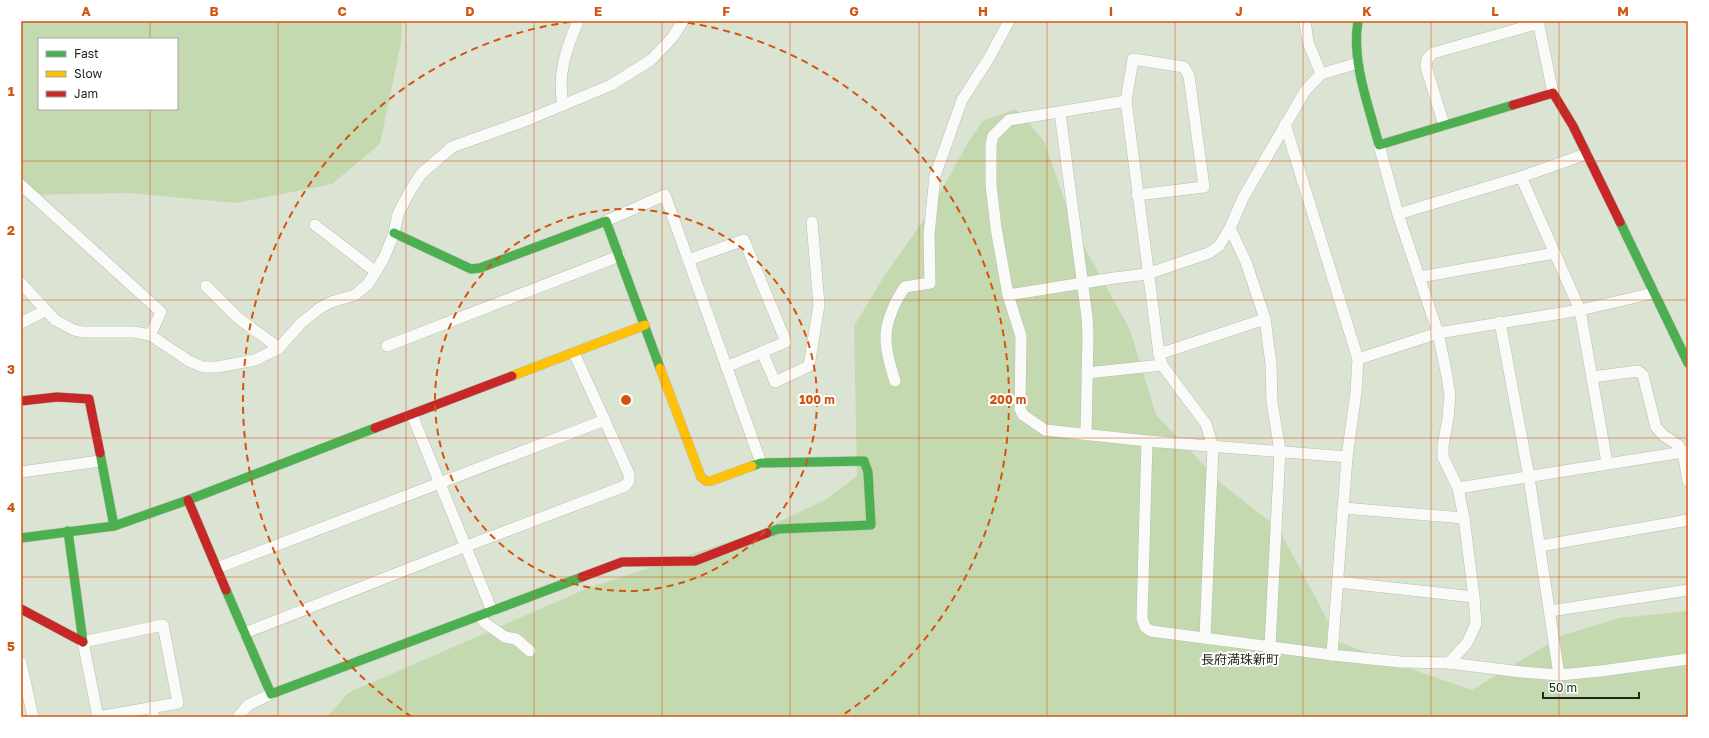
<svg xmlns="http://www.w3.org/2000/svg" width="1709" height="738" font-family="'Golos Text','Noto Sans JP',sans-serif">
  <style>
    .green { fill: #c5d9b0; fill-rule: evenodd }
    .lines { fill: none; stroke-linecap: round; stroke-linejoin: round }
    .street-casing { stroke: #b8bfb2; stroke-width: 12 }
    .fast-casing { stroke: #b8bfb2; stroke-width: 10 }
    .slow-casing { stroke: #b8bfb2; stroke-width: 10 }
    .jam-casing { stroke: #b8bfb2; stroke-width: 10 }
    .street { stroke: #fafbf8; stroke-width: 11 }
    .fast { stroke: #4caf50; stroke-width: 9 }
    .slow { stroke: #ffc107; stroke-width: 9 }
    .jam { stroke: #c62828; stroke-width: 9 }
    .grid { fill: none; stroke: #d4540e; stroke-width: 1; stroke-opacity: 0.55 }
    .ring { fill: none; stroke: #d4540e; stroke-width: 2; stroke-dasharray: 7 5 }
    .labels { text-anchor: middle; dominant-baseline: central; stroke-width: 4; stroke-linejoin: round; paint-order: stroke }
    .quarter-label { font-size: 13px; fill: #20261b; stroke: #fff }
    .centre { fill: #d4540e; stroke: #fff; stroke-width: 2 }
    .ring-label { font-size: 12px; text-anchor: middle; font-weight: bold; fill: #d4540e; stroke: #fff; stroke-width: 4; stroke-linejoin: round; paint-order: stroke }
    .neatline { fill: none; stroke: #d4540e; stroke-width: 1.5 }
    .grid-label { font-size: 13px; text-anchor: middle; font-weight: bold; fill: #d4540e }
  </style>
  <rect width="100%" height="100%" fill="#dbe3d3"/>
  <!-- green -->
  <g class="green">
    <path d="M21 21H402L401 43 380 144 332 184 236 203 130 193 21 195ZM39 39H177V109H39Z"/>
    <polygon points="1016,109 1044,141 1074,228 1130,330 1156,415 1221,483 1279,529 1339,642 1411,669 1472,690 1563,635 1620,618 1688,611 1688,717 327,717 348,693 588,588 753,534 825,500 857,476 854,326 883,278 930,211 970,139 983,121"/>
  </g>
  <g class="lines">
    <defs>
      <g id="street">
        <polyline points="1305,21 1308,42 1321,74"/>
        <polyline points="1538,21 1553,93"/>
        <polyline points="1126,101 1009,120 993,136 991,145 991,184 996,228 1008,295 1021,336 1020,409 1023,415 1045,430 1147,441 1347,457"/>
        <path d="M563 105C557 75 566 49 578 21"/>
        <polyline points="1060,113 1087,317 1088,335 1086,434"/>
        <polyline points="1285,124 1358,359 1356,392 1347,457 1332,655"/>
        <polyline points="1444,125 1426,67 1427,59 1433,53 1539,23"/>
        <polyline points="1379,145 1398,214 1438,333 1447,376 1450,396 1448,418 1443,446 1443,457 1458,488 1464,518 1474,597 1476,624 1467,643 1449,663"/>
        <polyline points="1521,177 1580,310 1607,463"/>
        <polyline points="21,185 161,312 150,335"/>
        <polyline points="1137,195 1204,187 1189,76 1184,67 1133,59 1126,101 1159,354 1162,365 1206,424 1213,447 1205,637"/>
        <polyline points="1398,214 1521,177 1586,154"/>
        <polyline points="606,221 665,195 761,463"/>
        <polyline points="315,225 376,272"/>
        <polyline points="1230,228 1246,262 1265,319 1271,364 1272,402 1280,451 1270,646"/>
        <polyline points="688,260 744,240 786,342 726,367"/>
        <polyline points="1420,277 1555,253"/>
        <polyline points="21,283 55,320 74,330 83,332 134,332 150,335 189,361 203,367 217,367 255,360 279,348 301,323 320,308 331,302 355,295 368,284 384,258 394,233 398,214 410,191 421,174 452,147 527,120 611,85 651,60 672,38 683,21"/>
        <polyline points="206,286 238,318 279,348"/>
        <polyline points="1008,295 1114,278 1147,274 1209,253 1219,246 1230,228 1243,198 1305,91 1321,74 1358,63"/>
        <polyline points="1500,322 1529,477 1559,675"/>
        <polyline points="21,323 46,310"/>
        <polyline points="387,346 619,256"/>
        <polyline points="762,352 775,382 809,366 819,305 812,222"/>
        <polyline points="1159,354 1265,319"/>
        <polyline points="1358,359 1438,333 1580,310 1654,293"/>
        <polyline points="1087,373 1162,365"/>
        <polyline points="1592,377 1638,371 1643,375 1656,427 1663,435 1678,445 1683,452 1688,481"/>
        <path d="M895 381C891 368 886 353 886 339 885 323 896 299 905 287L930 283 929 235 935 176 962 100 989 58 1009 21"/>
        <polyline points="412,415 492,611"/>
        <polyline points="1147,441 1142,618 1145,627 1151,631 1332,655 1401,662 1449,663 1521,672 1559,675 1601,671 1688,659"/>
        <polyline points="21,472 100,461"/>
        <polyline points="1458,488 1683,452"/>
        <polyline points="1343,508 1464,518"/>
        <polyline points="1540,546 1688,520"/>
        <polyline points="217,568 605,420"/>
        <polyline points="1338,582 1474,597"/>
        <polyline points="1550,611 1688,590"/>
        <polyline points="480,616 485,623 505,637 516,639 530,651"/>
        <polyline points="245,633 464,547 625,486 629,481 629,474 574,353"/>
        <polyline points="21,663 33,717"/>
        <polyline points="151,707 154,717"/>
        <polyline points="96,717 98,717 178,703 163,625 83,642 98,717"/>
        <polyline points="238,717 248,705 271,694"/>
      </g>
      <g id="fast">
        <path d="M1358 21C1351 62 1369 106 1379 145L1513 105"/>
        <polyline points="1620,222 1688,363"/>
        <polyline points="394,233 471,269 480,268 606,221 660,368"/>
        <polyline points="100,453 114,526"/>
        <polyline points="752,466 761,463 864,461 868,472 871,525 778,529 767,533"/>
        <polyline points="68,531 83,642"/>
        <polyline points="21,538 114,526 188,500 375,428"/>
        <polyline points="226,590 271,694 582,577"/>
      </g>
      <g id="slow">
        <polyline points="660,368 701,477 706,481 711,481 752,466"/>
        <polyline points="512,376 645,325"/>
      </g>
      <g id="jam">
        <polyline points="1513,105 1553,93 1573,126 1620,222"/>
        <polyline points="21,401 57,397 89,399 100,453"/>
        <polyline points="375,428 512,376"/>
        <polyline points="188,500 226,590"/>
        <polyline points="582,577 622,562 695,561 767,533"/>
        <polyline points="21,609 83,642"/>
      </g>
    </defs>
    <!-- street casing -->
    <use href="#street" class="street-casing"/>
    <!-- fast casing -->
    <use href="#fast" class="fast-casing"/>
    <!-- slow casing -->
    <use href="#slow" class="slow-casing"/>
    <!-- jam casing -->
    <use href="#jam" class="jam-casing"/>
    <!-- street -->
    <use href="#street" class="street"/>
    <!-- fast -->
    <use href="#fast" class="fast"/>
    <!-- slow -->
    <use href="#slow" class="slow"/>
    <!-- jam -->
    <use href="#jam" class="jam"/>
  </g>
  <!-- grid -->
  <path class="grid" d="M150 21V39M278 21V717M406 21V717M534 21V717M662 21V717M790 21V717M919 21V717M1047 21V717M1175 21V717M1303 21V717M1431 21V717M1559 21V717M150 109V717M21 161H1688M21 300H1688M21 438H1688M21 577H1688"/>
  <!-- distance rings -->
  <g class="ring">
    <circle cx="626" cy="400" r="191"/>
    <path d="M412 717A382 382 0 0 1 576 21M676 21A382 382 0 0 1 840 717"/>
  </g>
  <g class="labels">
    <!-- quarter labels -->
    <g class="quarter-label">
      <text x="1240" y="659">長府満珠新町</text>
    </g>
  </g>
  <circle cx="626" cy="400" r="6" class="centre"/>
  <g class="ring-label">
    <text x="817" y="404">100 m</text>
    <text x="1008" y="404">200 m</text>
  </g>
  <!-- border -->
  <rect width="1709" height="738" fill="none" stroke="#ffffff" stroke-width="44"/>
  <!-- legend -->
  <rect x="38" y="38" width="140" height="72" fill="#ffffff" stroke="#a6a8a4"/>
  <rect x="46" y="51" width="20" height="6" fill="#4caf50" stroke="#a6a8a4"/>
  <text x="74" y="58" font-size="12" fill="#20261b">Fast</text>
  <rect x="46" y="71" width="20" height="6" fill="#ffc107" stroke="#a6a8a4"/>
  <text x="74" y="78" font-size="12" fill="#20261b">Slow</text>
  <rect x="46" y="91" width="20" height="6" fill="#c62828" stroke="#a6a8a4"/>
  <text x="74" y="98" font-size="12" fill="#20261b">Jam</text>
  <!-- scale -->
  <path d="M1543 692v6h96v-6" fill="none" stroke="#20261b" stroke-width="2"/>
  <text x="1549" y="692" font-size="12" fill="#20261b" stroke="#ffffff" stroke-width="3" paint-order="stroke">50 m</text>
  <rect x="22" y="22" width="1665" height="694" class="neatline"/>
  <g class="grid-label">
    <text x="86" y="16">A</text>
    <text x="214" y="16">B</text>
    <text x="342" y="16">C</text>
    <text x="470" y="16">D</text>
    <text x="598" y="16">E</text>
    <text x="726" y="16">F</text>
    <text x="854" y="16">G</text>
    <text x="983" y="16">H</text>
    <text x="1111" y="16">I</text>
    <text x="1239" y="16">J</text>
    <text x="1367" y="16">K</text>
    <text x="1495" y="16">L</text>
    <text x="1623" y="16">M</text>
    <text x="11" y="96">1</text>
    <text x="11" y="235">2</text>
    <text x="11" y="374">3</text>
    <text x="11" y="512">4</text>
    <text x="11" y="651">5</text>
  </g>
</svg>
